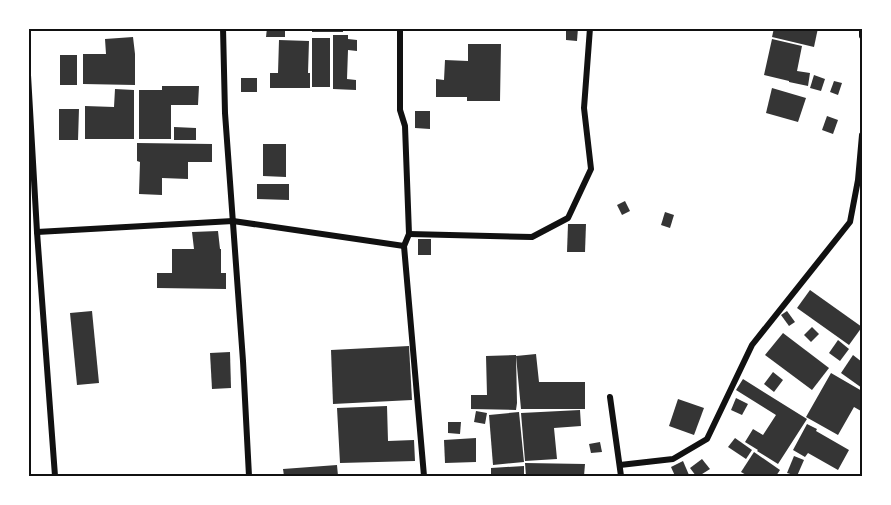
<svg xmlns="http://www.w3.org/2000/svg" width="891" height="505" font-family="Signika,sans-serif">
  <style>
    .building { fill: #353535 }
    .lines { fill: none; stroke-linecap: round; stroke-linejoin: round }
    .minor { stroke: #111; stroke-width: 6 }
    .neatline { fill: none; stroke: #111; stroke-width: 2 }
  </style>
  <rect width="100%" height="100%" fill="#fff"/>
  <!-- building -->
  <g class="building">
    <polygon points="267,28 285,28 285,37 266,37"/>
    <rect x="312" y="28" width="31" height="4"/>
    <polygon points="566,28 578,28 577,41 566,40"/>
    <polygon points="774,28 818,28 814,47 772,37"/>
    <polygon points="333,35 348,35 348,39 357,40 357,51 348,50 347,79 356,80 356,90 333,89"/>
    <polygon points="133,37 135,54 135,85 83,84 83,54 106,54 105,39"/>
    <rect x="312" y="38" width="18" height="49"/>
    <polygon points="772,39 802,46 797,71 810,73 808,86 789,82 789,81 764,75"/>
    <polygon points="279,40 309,41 308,73 310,73 310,88 270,88 270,73 278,73"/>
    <polygon points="468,44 501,44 500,101 467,101 467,97 436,97 436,79 444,80 445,60 468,61"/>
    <rect x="60" y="55" width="17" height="30"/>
    <polygon points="814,75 825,79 821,91 810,88"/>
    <rect x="241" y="78" width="16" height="14"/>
    <polygon points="834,81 842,83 838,95 830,92"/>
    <polygon points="162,86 199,86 198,105 171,105 171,139 139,139 139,90 162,90"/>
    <polygon points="772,88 806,98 798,122 766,113"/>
    <polygon points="115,89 134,90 134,139 85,139 85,106 114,107"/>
    <polygon points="59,109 79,109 78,140 59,140"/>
    <polygon points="415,111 430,111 430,129 415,128"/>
    <polygon points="827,116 838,120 833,134 822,130"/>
    <polygon points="174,127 196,128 196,140 174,140"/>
    <polygon points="137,143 212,144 212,162 188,162 188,179 162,178 162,195 139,194 140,162 137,161"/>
    <polygon points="263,144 286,144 286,177 263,176"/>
    <polygon points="257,184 289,184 289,200 257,199"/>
    <polygon points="625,201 630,211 622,215 617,205"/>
    <polygon points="665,212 674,215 670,228 661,225"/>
    <polygon points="568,224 586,224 585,252 567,252"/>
    <polygon points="218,231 220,249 221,249 221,273 226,273 226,289 157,288 157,273 172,273 172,249 194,249 192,232"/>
    <rect x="418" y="239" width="13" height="16"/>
    <polygon points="810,290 862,327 849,345 797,308"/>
    <polygon points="92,311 99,383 77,385 70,313"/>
    <polygon points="787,311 795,322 789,326 781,315"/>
    <polygon points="812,327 819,334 811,342 804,335"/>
    <polygon points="783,333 829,368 812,390 765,355"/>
    <polygon points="838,340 849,349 840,361 829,353"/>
    <polygon points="409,346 412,400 333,404 331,350"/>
    <polygon points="230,352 231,388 212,389 210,353"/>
    <polygon points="536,354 539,382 585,382 585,409 521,409 516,356"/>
    <polygon points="516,355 517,403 516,410 471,409 471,395 487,395 486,356"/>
    <polygon points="853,355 862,362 862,388 841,373"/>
    <polygon points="773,372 783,380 774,392 764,384"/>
    <polygon points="831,373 862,391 862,408 861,411 854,407 838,435 806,417"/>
    <polygon points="743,379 807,419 778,464 757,451 758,450 745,442 753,429 763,435 776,415 736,390"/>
    <polygon points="736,398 748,404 742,415 731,410"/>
    <polygon points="678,399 704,408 694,435 669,426"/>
    <polygon points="387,406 388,441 414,440 415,461 340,463 337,408"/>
    <polygon points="580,410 581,426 554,428 557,459 525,461 521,413"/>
    <polygon points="476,411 487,413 485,424 474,422"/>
    <polygon points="519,412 524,462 493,465 489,415"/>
    <polygon points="448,422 461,422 460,434 448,433"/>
    <polygon points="807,424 817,429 816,431 849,450 838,470 808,453 805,457 793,450"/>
    <polygon points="476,438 476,462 445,463 444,440"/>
    <polygon points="735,438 752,450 746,459 728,447"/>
    <polygon points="600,442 602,452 591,453 589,444"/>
    <polygon points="754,452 780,470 776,476 748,476 741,472"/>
    <polygon points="794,456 804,460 797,476 787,473"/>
    <polygon points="702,459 710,469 699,476 696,476 690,468"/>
    <polygon points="683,461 689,475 675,476 671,467"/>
    <polygon points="525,463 585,464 584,476 526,476"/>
    <polygon points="337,465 338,476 284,476 283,469"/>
    <polygon points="524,466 524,476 491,476 491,468"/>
  </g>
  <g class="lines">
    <!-- minor -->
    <g class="minor">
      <polyline points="223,28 225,113 243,361 249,476"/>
      <polyline points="400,28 400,110 405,126 409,234 404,246 424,476"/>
      <polyline points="862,28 862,36"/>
      <polyline points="28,75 37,232 55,476"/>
      <polyline points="37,232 233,221 404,246"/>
      <polyline points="409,234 532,237 568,218 591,169 584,108 590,28"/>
      <polyline points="610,397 621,476"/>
      <polyline points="620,465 673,459 707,439 752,345 850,222 858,180 862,135"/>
    </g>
  </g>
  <!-- border -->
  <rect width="891" height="505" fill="none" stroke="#ffffff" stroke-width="60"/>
  <rect x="30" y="30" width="831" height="445" class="neatline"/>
</svg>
